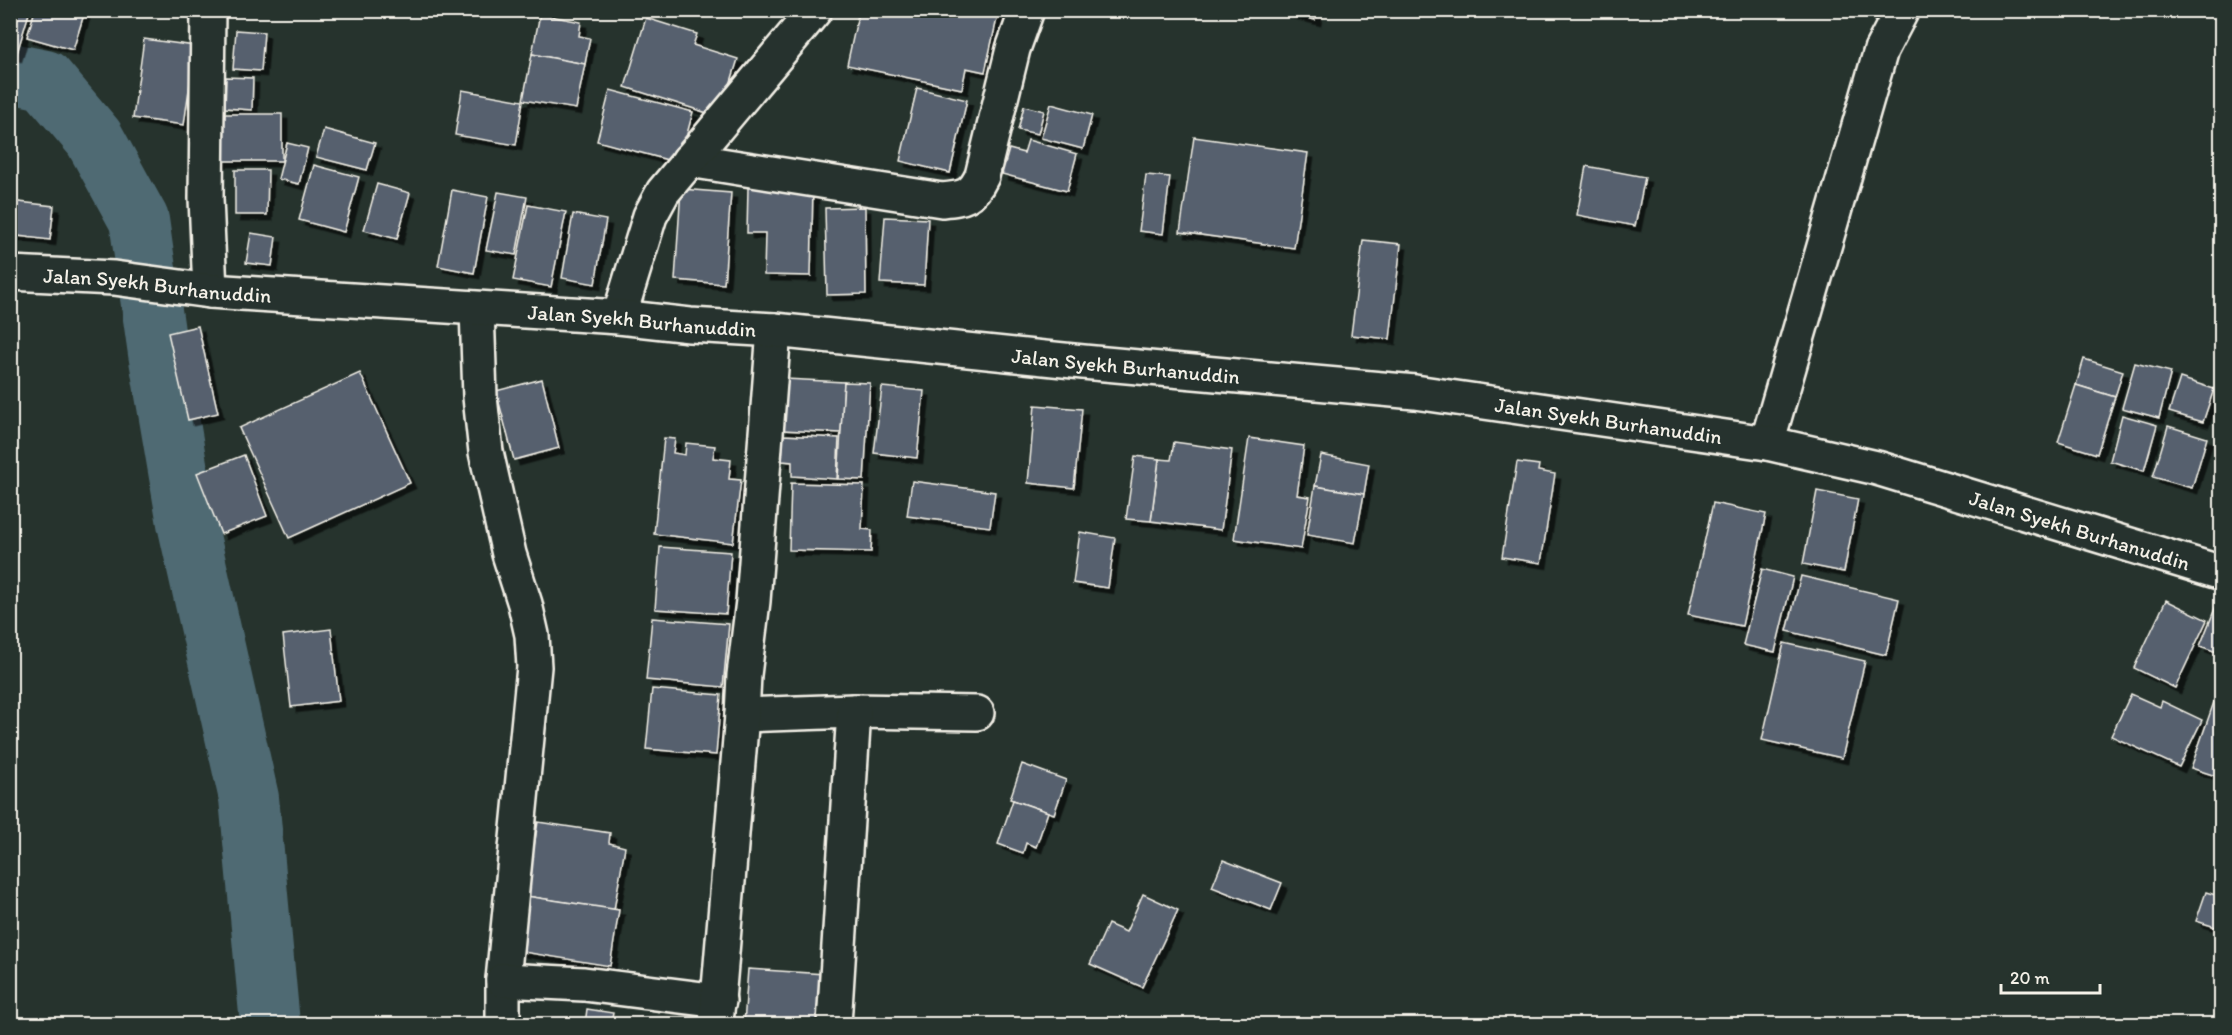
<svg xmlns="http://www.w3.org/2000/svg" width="2232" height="1035" font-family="Itim,sans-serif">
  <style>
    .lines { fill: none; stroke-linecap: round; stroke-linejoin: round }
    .river { stroke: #4f6a73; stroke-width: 60 }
    .building { fill: #57616e; stroke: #f4f1e8; stroke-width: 1.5; filter: url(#shadow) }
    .street-casing { stroke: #f4f1e8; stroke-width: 38 }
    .secondary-casing { stroke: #f4f1e8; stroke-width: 38 }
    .street { stroke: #26332d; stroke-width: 33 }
    .secondary { stroke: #26332d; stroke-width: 33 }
    .labels { text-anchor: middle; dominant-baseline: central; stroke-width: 4.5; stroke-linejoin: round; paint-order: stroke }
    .street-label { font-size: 21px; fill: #f4f1e8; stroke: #26332d }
  </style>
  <defs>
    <filter id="shadow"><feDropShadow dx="5.5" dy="5.5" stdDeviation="0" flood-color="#0009"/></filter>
  </defs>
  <rect width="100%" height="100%" fill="#26332d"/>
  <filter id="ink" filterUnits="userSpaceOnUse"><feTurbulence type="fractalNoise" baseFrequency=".0167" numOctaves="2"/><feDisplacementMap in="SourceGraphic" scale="12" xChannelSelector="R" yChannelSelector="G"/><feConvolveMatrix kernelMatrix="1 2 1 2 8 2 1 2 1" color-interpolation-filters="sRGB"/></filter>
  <g filter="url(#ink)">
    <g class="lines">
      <!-- river -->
      <polyline class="river" points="10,73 45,80 94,138 139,220 158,353 187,523 249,798 270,1024"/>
    </g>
    <!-- building -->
    <g class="building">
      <polygon points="10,10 30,10 16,56 10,55"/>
      <polygon points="35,10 85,11 73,50 27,37"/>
      <polygon points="859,10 983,10 998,14 985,72 966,68 962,89 847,65"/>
      <polygon points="1278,10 1317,10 1315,20"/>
      <polygon points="540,14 581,22 579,36 590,38 585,64 532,54"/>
      <polygon points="646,18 697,34 693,45 738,59 720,117 625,87"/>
      <polygon points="236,30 264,32 261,71 233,69"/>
      <polygon points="144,39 195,46 184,125 133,118"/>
      <polygon points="532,54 585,64 576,109 523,100"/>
      <polygon points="226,77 253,78 252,110 225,108"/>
      <polygon points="917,88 967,100 950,173 900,161"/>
      <polygon points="462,90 523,101 516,145 455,135"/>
      <polygon points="610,90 693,112 679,163 597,141"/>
      <polygon points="1051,104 1092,115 1083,149 1041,138"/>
      <polygon points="1024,106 1044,111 1038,134 1018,130"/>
      <polygon points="216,114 282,114 282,161 215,161"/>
      <polygon points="324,129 375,143 367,170 316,157"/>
      <polygon points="1194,137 1308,153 1294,248 1180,232"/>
      <polygon points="1028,140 1077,154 1067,191 1002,174 1009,149 1024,153"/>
      <polygon points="287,143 308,148 299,184 278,179"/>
      <polygon points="314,165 359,177 344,232 299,220"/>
      <polygon points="1586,166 1645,177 1635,226 1577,215"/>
      <polygon points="235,170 268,170 267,215 235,215"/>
      <polygon points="1146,175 1170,177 1163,234 1139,231"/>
      <polygon points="377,184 410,193 397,239 364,230"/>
      <polygon points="748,187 813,188 811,276 764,275 765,233 747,233"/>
      <polygon points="681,189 731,193 724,284 675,280"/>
      <polygon points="452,190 488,197 474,273 438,266"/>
      <polygon points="498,192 527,197 516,255 486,250"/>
      <polygon points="10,201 54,206 50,240 10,235"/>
      <polygon points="528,205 566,212 551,287 513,280"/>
      <polygon points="865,207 866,294 827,295 825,208"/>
      <polygon points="573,214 606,220 595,284 562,278"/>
      <polygon points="885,217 928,219 924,285 880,283"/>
      <polygon points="251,233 276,237 272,266 246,263"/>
      <polygon points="1363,240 1401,244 1390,339 1351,335"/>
      <polygon points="198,326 218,413 188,420 168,333"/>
      <polygon points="2084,359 2123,371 2115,397 2076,385"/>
      <polygon points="2135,363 2171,372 2159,418 2122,408"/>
      <polygon points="360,373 410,483 289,538 239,428"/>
      <polygon points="2180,378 2214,389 2203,422 2169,412"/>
      <polygon points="542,379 559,448 514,460 496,391"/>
      <polygon points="785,379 844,382 841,433 782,430"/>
      <polygon points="844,382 870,383 864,480 838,479"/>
      <polygon points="2076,385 2115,397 2097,454 2058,442"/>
      <polygon points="882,387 924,391 917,458 874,453"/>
      <polygon points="1035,405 1082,409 1074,488 1028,483"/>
      <polygon points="2122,415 2157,425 2144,471 2110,461"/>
      <polygon points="2168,426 2207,438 2192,488 2153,477"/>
      <polygon points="783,435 839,438 837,479 792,476 792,462 782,461"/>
      <polygon points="664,438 675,439 673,453 685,455 686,443 715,446 713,458 731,460 729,479 741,480 733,543 654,534"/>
      <polygon points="1249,438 1304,446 1297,495 1310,497 1301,549 1234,539"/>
      <polygon points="1174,442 1232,450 1221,530 1151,521 1159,459 1171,460"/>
      <polygon points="244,455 267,516 221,534 197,473"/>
      <polygon points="1321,455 1369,464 1364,494 1315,486"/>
      <polygon points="1135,456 1159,459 1151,521 1126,519"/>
      <polygon points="1517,462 1539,465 1538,471 1555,474 1541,563 1502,557"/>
      <polygon points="912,481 995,492 990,527 907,516"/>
      <polygon points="791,483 864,485 862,529 872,530 871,552 789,550"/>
      <polygon points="1315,486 1364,494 1355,543 1307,535"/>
      <polygon points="1817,491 1858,499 1844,572 1803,564"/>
      <polygon points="1713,503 1766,514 1742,626 1688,615"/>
      <polygon points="1080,532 1115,538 1108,588 1073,583"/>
      <polygon points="660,547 731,552 726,614 655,609"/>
      <polygon points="1762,569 1793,577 1775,652 1743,645"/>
      <polygon points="1801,576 1899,599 1886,655 1787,631"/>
      <polygon points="2166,600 2207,620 2175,688 2134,668"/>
      <polygon points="2218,601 2222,602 2222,654 2200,646"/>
      <polygon points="652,618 729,624 723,687 646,680"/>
      <polygon points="331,629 339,701 291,707 283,635"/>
      <polygon points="1784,643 1865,661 1842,758 1762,740"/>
      <polygon points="2222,679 2222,778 2191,768"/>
      <polygon points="652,689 721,695 716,755 646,749"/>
      <polygon points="2131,694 2160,707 2162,701 2202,720 2179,767 2111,736"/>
      <polygon points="1022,764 1066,780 1054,814 1010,799"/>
      <polygon points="1013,800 1048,812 1036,847 1026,843 1023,853 998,844"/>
      <polygon points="538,822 610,833 609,843 625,847 614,910 526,896"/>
      <polygon points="1223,860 1282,883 1271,910 1212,887"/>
      <polygon points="2206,892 2222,897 2222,929 2196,921"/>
      <polygon points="1143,894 1178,910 1142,987 1090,964 1108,924 1126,932"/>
      <polygon points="526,896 619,910 610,966 517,951"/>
      <polygon points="748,969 825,974 821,1024 744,1024"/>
      <polygon points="587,1009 613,1013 611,1024 585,1024"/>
      <polygon points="527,1018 566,1024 526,1024"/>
    </g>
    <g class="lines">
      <defs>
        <g id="street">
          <polyline points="208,10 206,198 210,291"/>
          <path d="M689 160 942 200C964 198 972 197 982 176L1013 49 1027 10"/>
          <polyline points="477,309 480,397 486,452 509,554 525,604 532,635 534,667 503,980 503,1024"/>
          <polyline points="619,317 650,216 663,192 815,10"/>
          <polyline points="1767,443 1881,50 1902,10"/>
          <polyline points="742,715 854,711 977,713"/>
          <polyline points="503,980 584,984 719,1001"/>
          <polyline points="716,1024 742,715 744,675 753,601 774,330"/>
          <polyline points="834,1024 854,711"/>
        </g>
        <g id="secondary">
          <path id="s1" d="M10 273 114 278 210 291 619 317 690 325 774 330 1083 362 1415 392 1767 443 1877 468 2222 573"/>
        </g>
      </defs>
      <!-- street casing -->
      <use href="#street" class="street-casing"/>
      <!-- secondary casing -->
      <use href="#secondary" class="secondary-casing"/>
      <!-- street -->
      <use href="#street" class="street"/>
      <!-- secondary -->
      <use href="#secondary" class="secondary"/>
    </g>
  </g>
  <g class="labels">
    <!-- street labels -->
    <g class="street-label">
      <text stroke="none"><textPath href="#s1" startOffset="148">Jalan Syekh Burhanuddin</textPath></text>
      <text stroke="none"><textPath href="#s1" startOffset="634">Jalan Syekh Burhanuddin</textPath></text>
      <text stroke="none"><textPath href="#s1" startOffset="1120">Jalan Syekh Burhanuddin</textPath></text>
      <text stroke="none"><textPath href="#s1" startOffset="1606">Jalan Syekh Burhanuddin</textPath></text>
      <text stroke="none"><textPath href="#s1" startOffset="2091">Jalan Syekh Burhanuddin</textPath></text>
    </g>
  </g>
  <!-- margin -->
  <rect width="2232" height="1035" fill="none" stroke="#26332d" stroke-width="36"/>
  <rect x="18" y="18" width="2196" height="999" fill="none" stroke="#f4f1e8" stroke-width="2" filter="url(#ink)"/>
  <!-- scale -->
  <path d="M2001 984v9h99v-9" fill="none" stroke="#f4f1e8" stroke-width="3"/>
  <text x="2010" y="984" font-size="18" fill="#f4f1e8" stroke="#26332d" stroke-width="4.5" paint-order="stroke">20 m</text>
</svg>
